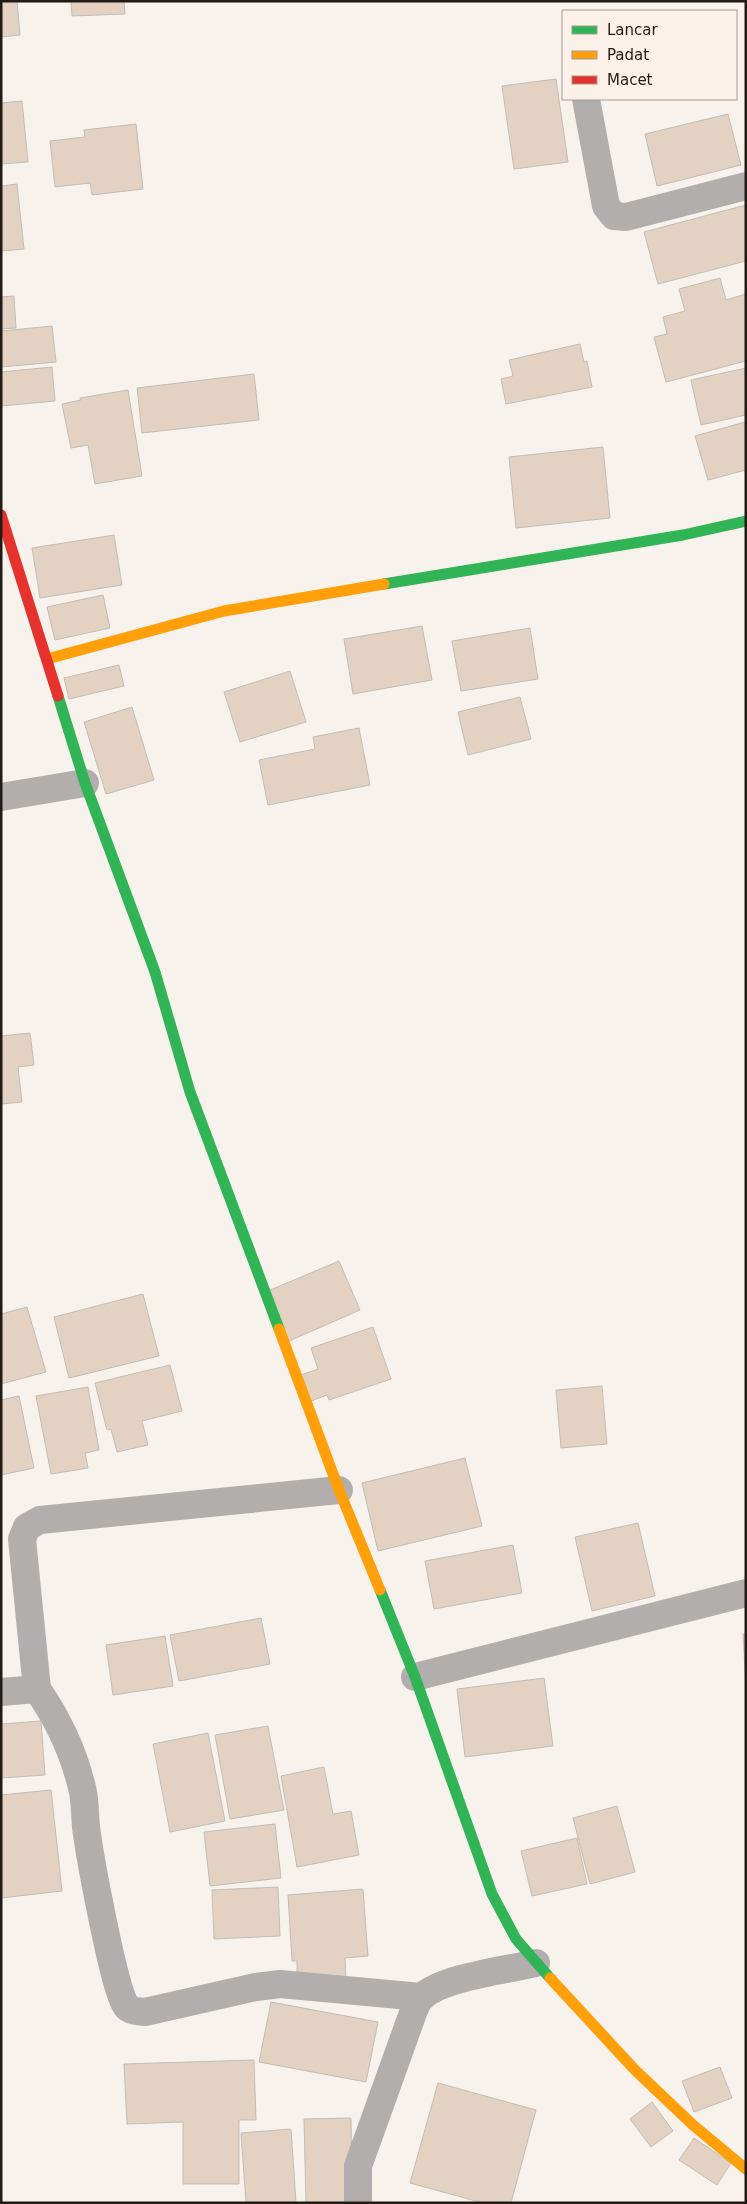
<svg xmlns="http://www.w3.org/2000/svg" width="747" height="2204" font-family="'DejaVu Sans',sans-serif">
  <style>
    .building { fill: #e3d2c2; stroke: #c2bdb7 }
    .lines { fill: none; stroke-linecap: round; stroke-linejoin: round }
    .street { stroke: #b1aead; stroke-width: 28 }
    .fast { stroke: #30b455; stroke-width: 11 }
    .slow { stroke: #ff9f0a; stroke-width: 11 }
    .jam { stroke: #e5322d; stroke-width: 11 }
  </style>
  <rect width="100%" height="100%" fill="#f7f2ec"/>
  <!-- building -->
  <g class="building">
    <polygon points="1,1 17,1 20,35 1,37"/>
    <polygon points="71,1 124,1 125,14 72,16"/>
    <polygon points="556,79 568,162 514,169 502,86"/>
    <polygon points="22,101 28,162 1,164 1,103"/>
    <polygon points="728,114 741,165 657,186 645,134"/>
    <polygon points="136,124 143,189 92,195 90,183 55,187 50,141 85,137 84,130"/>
    <polygon points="17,184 24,249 1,251 1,186"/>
    <polygon points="746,205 746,261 658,284 644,232"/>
    <polygon points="720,278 726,300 746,294 746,361 666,382 654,337 667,334 663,317 685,311 679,289"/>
    <polygon points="14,296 16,328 1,329 1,297"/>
    <polygon points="52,326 56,362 1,367 1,331"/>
    <polygon points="580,344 584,362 587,361 592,387 506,404 501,379 513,376 509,360"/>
    <polygon points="52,367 55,401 1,406 1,372"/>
    <polygon points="746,368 746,415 701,425 691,380"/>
    <polygon points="254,374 259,420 142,433 137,388"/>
    <polygon points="128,390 142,476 95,484 88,445 71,448 62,404 81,400 80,398"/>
    <polygon points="745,422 746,422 746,470 708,480 695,436"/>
    <polygon points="603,447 610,518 516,528 509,457"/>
    <polygon points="114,535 122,585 40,598 32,548"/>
    <polygon points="103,595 110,628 55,640 47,607"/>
    <polygon points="422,626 432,680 353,694 344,639"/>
    <polygon points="530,628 538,679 461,691 452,641"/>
    <polygon points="119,665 124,686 69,699 64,678"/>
    <polygon points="290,671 306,722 240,742 224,692"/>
    <polygon points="520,697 531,739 468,755 458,712"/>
    <polygon points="132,707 154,780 106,794 84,722"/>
    <polygon points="359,728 370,785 268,805 259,760 315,749 313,737"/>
    <polygon points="30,1033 34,1065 18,1067 22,1102 1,1104 1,1036"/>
    <polygon points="339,1261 360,1310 289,1341 268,1291"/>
    <polygon points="143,1294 159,1356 69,1378 54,1317"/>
    <polygon points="27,1307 46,1372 1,1384 1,1314"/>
    <polygon points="373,1327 391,1379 329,1400 327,1395 311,1401 301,1375 318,1369 311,1348"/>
    <polygon points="170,1365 182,1411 142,1421 148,1445 117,1452 111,1429 107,1430 95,1383"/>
    <polygon points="602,1386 607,1444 561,1448 556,1390"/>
    <polygon points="88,1387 99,1450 85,1453 88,1468 51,1474 36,1396"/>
    <polygon points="19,1396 34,1468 1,1475 1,1400"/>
    <polygon points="465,1458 482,1526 378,1551 362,1483"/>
    <polygon points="638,1523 655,1596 592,1611 575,1537"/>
    <polygon points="513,1545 522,1593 434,1609 425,1561"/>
    <polygon points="261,1618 270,1664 179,1681 170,1635"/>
    <polygon points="743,1634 746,1634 746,1686"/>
    <polygon points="165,1636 173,1686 113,1695 106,1645"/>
    <polygon points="544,1678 553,1746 465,1757 457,1689"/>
    <polygon points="41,1721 45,1775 1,1778 1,1724"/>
    <polygon points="268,1726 284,1810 230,1819 215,1735"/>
    <polygon points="208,1733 225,1821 170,1832 153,1744"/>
    <polygon points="324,1767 333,1814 351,1811 359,1855 297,1867 281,1776"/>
    <polygon points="51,1790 62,1891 1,1898 1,1795"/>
    <polygon points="617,1806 635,1872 590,1884 573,1818"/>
    <polygon points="275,1824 281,1878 210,1886 204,1832"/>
    <polygon points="577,1838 587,1884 532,1896 521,1851"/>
    <polygon points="278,1887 280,1936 214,1939 212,1890"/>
    <polygon points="363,1889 368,1956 345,1958 346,1982 297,1984 297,1961 292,1961 288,1895"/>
    <polygon points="271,2002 378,2022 366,2082 259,2062"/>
    <polygon points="254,2060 256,2120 239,2120 239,2184 183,2184 183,2122 127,2124 124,2064"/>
    <polygon points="720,2067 732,2098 694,2112 682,2081"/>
    <polygon points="438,2083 536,2110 511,2203 483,2203 410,2183"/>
    <polygon points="652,2102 673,2131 651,2147 630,2119"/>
    <polygon points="351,2118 352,2203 306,2203 304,2119"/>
    <polygon points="291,2129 296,2203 246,2203 241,2133"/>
    <polygon points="694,2138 731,2163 717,2185 679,2160"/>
  </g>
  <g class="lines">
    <!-- street -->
    <g class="street">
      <polyline points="586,99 606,206 614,216 626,217 746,186"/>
      <polyline points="1,797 85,783"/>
      <polyline points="415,1677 746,1593"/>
      <path d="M37 1689C58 1719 75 1756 83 1792 85 1803 85 1815 86 1827 89 1851 115 1997 127 2007 132 2012 140 2011 145 2012L256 1987 280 1984 421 1997"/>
      <polyline points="1,1692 37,1689 22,1539 27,1527 40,1520 339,1490"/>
      <path d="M358 2203V2166L414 2010C416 2006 418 2000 422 1997 443 1977 507 1970 536 1963"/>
    </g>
    <!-- fast -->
    <g class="fast">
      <polyline points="384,584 683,535 746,521"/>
      <polyline points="58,696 85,783 155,972 190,1092 279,1329"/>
      <polyline points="380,1590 415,1677 492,1894 516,1939 550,1978"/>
    </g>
    <!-- slow -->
    <g class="slow">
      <polyline points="47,659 224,611 384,584"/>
      <polyline points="279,1329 339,1490 380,1590"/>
      <polyline points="550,1978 635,2070 693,2125 746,2169"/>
    </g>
    <!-- jam -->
    <polyline class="jam" points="1,515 58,696"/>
  </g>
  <!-- border -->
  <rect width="747" height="2204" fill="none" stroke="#211a15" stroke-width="5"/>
  <!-- legend -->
  <rect x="562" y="10" width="175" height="90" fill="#fcf1e8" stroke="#a49b94"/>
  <rect x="572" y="26" width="25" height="8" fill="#30b455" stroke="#a49b94"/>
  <text x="607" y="35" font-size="15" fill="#211a15">Lancar</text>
  <rect x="572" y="51" width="25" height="8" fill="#ff9f0a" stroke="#a49b94"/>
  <text x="607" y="60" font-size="15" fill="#211a15">Padat</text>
  <rect x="572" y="76" width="25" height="8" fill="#e5322d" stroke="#a49b94"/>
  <text x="607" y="85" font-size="15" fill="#211a15">Macet</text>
</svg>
